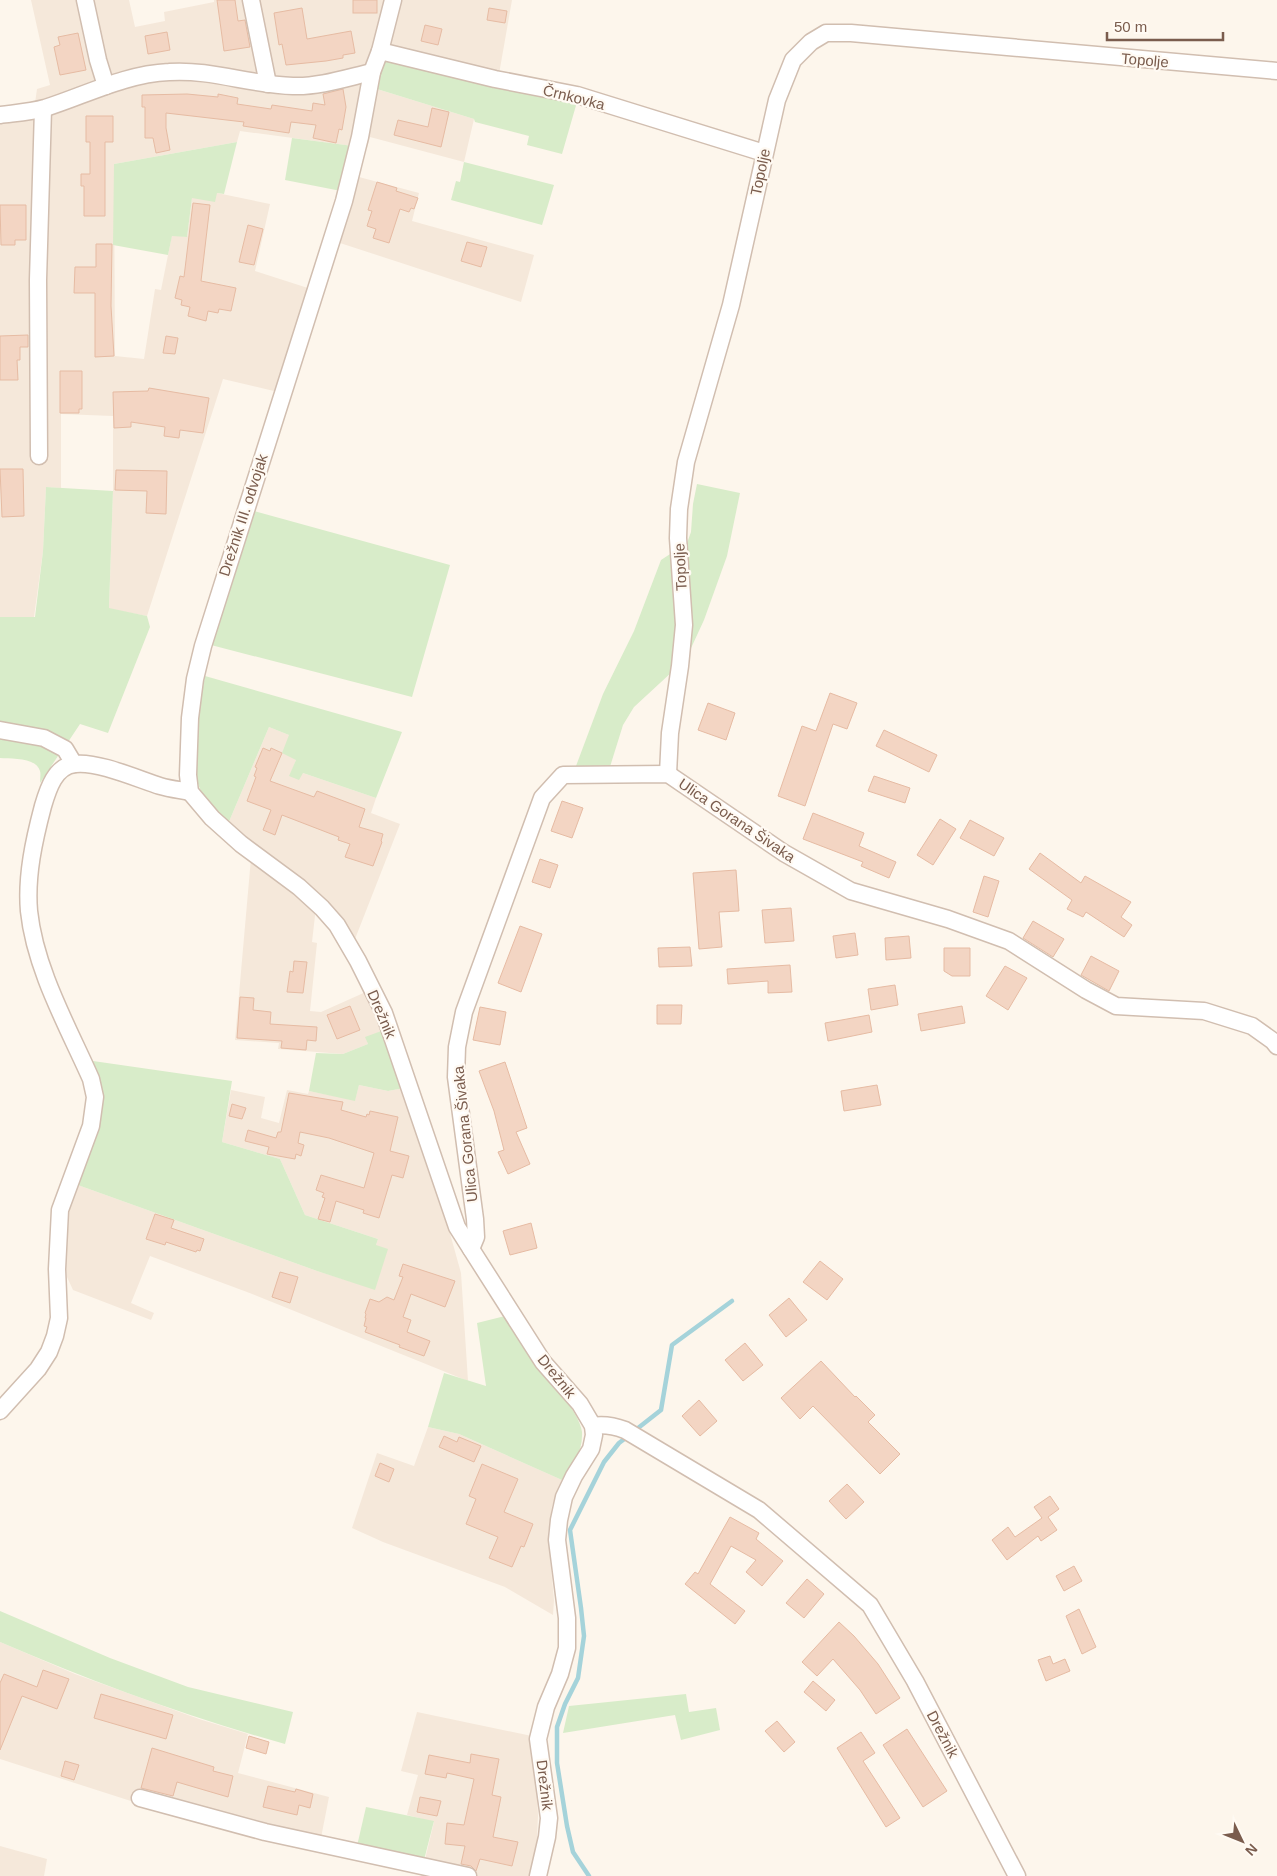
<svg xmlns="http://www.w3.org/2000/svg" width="1277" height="1876" font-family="Arial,sans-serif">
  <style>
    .residential { fill: #f5e8da }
    .green { fill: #d8ecc9 }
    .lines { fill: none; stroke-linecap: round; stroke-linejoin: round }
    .stream { stroke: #a5d3da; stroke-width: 4.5 }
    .building { fill: #f3d5c3; stroke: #e6bba3 }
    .minor-casing { stroke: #d1beb0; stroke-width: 19 }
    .minor { stroke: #fff; stroke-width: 16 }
    .labels { text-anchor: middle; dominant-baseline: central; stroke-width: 4.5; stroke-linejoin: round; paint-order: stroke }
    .street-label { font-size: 15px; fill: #7a5c4d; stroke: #fffaf3 }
  </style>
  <rect width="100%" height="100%" fill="#fdf6ec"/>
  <!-- residential -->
  <g class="residential">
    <polygon points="31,0 129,0 135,27 165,21 164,12 214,2 214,0 512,0 499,74 377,89 474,119 464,162 370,137 367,148 240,131 237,142 114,164 115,356 144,359 155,289 161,290 172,235 187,237 192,198 217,193 270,204 255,271 311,289 278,392 223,379 147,616 109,609 113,491 113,416 61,414 61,488 46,487 43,551 34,617 0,617 0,122 33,117 37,89 50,85"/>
    <polygon points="359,177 419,193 412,221 534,255 521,302 340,243"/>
    <polygon points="269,727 289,735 296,760 290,776 303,773 376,798 371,813 400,824 355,939 338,912 319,894 228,824"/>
    <polygon points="251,858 316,907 312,942 317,943 310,1011 321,1012 368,991 384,1030 366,1038 368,1044 343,1054 278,1049 279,1043 235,1040"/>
    <polygon points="359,1085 388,1091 404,1088 436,1183 461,1273 468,1381 247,1292 150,1256 131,1303 154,1313 151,1320 73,1290 67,1277 65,1256 67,1210 75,1184 317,1271 375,1289 376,1245 378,1239 305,1215 280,1159 222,1142 231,1090 265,1097 261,1118 279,1123 287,1090 308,1094 309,1091 355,1100"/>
    <polygon points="428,1427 459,1434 562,1480 552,1506 548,1534 554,1600 553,1615 505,1587 383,1542 352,1528 377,1453 414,1466"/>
    <polygon points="0,1642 75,1674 199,1719 248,1734 238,1773 329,1797 319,1848 134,1802 0,1759"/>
    <polygon points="417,1712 532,1736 532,1756 537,1794 538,1816 536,1856 532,1876 421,1876 434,1822 407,1815 418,1775 401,1771"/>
    <polygon points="0,1846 47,1859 44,1876 0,1876"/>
  </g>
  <!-- green -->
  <g class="green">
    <polygon points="382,57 577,102 562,154 527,145 529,136 475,122 474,119 377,89"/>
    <polygon points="292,138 353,146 341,191 285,180"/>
    <polygon points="237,142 224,194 217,193 215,202 192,198 187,237 172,236 168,255 113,245 114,164"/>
    <polygon points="464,162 554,185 542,225 451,200 456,181 460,182"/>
    <polygon points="697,484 740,493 727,556 704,620 686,659 634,707 623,725 609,770 576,766 603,694 634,631 661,560 687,543 691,532 693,504"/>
    <polygon points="46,487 113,491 109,608 147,616 150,627 108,733 80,724 68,742 0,725 0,617 35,617 43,551"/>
    <polygon points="254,511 450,565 412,697 211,645"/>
    <path d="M205 676 402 732 376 798 303 773 299 780 289 776 296 760 282 753 289 735 269 727 228 824C221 816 211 808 205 798 184 768 199 710 205 676Z"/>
    <path d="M0 737C18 740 47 740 58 756L40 783C40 779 41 774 40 771 36 757 11 759 0 758Z"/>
    <polygon points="384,1030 404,1088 388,1091 359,1085 355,1101 309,1091 316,1053 343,1054 368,1044 365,1037"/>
    <polygon points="93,1061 232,1081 222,1142 280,1159 305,1215 378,1239 376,1245 388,1249 375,1290 317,1271 75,1184 99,1080"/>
    <path d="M505 1316C512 1327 519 1338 526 1348 540 1367 580 1411 582 1432 583 1452 573 1465 562 1480L459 1434 428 1427 444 1373 486 1386 477 1323Z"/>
    <path d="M0 1611 110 1658 188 1687 293 1712 285 1744C188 1717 93 1682 0 1642Z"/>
    <polygon points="686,1694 689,1712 716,1708 720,1730 681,1740 675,1715 563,1733 569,1706"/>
    <polygon points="366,1807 434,1821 424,1860 357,1846"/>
  </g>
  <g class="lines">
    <!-- stream -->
    <g class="stream">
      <polyline points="633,1432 661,1410 672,1345 732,1301"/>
      <polyline points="589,1876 573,1852 567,1826 557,1763 557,1727 565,1704 578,1678 584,1636 581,1608 570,1530 604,1462 619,1443 627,1437"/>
    </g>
  </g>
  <!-- building -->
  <g class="building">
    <polygon points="217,0 235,0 238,21 245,20 250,47 224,51"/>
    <rect x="353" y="0" width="24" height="13"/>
    <polygon points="302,8 307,39 351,31 355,53 343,55 343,58 326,61 286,65 282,44 279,45 274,13"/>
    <polygon points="489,8 507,11 505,23 487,20"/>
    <polygon points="425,25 442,29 438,45 421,41"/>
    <polygon points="167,32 170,50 148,54 145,36"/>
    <polygon points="78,33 86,70 60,75 54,47 60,45 58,37"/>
    <polygon points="343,89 346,107 342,130 339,129 336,143 313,138 316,125 291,122 289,133 243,126 244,122 166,113 166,128 170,150 156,153 153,138 145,138 145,107 142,107 142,95 187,94 218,97 218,94 238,98 237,104 271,109 272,105 312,111 313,103 325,105 323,94"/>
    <polygon points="432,108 449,112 441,147 394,135 398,120 428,127"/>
    <polygon points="86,116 113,116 113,142 105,142 105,216 84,216 84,186 81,186 81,174 90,174 90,142 86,142"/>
    <polygon points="377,182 397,188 396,191 418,198 414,209 411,208 409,212 400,209 389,243 373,238 376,229 367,226 372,211 368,210"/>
    <polygon points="193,203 210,205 201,281 236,288 231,311 219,309 218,313 208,311 206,321 188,316 190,307 181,305 182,300 175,298 180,276 184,277"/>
    <polygon points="0,205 26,205 26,240 15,240 15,245 1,245"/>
    <polygon points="248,225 263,229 254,265 239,262"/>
    <polygon points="467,242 487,247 481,267 461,261"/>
    <polygon points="96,244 112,244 111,306 114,356 95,357 95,293 74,293 75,267 96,267"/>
    <polygon points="28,335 28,347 20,347 20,360 17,360 18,380 0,380 0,336"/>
    <polygon points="166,336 178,338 175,354 163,353"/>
    <polygon points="60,371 82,371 82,409 79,409 79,413 60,413"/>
    <polygon points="149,388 209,398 203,433 180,430 179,438 164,436 165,427 131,422 131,427 114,428 113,392 148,391"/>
    <polygon points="0,469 23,469 24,516 2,517"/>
    <polygon points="116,470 167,471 166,514 146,513 147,491 115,490"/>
    <polygon points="830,693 857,703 847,729 833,724 805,806 778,796 802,726 816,731"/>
    <polygon points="708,703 735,713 726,740 698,730"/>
    <polygon points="884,730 937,755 929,772 876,746"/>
    <polygon points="263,748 270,751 271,748 282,753 270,781 314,797 317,791 365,809 359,827 383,834 381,841 382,842 373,866 345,857 350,844 338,840 339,837 282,815 275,835 263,830 271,810 247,801 256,777 254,776 257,768 255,767"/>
    <polygon points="874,776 910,788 905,803 868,791"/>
    <polygon points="562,801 583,808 572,838 551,831"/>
    <polygon points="813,813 864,833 859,846 896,862 889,878 861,866 863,862 803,839"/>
    <polygon points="940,819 956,829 933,865 917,855"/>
    <polygon points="970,820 1004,838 994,856 960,838"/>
    <polygon points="1040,853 1081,883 1085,876 1131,902 1121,917 1132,925 1124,937 1086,912 1083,917 1067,909 1072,900 1029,869"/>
    <polygon points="540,859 558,865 550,888 532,882"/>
    <polygon points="736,870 739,911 719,912 722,947 699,949 693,873"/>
    <polygon points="984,876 999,881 988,917 973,912"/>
    <polygon points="791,908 794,941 765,943 762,910"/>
    <polygon points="1033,921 1064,939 1053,957 1023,938"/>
    <polygon points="520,926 542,934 521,992 498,983"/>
    <polygon points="855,933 858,955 836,958 833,936"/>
    <polygon points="909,936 911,958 886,960 885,938"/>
    <polygon points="690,947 692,966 659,967 658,948"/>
    <polygon points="944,948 970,948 970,976 952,976 944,971"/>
    <polygon points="1091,956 1119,971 1109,991 1081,975"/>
    <polygon points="294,961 307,962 303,993 287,992 290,971 293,972"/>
    <polygon points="790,965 792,992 768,993 768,981 728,984 727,969"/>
    <polygon points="1005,966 1027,978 1008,1010 986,996"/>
    <polygon points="895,985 898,1005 871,1010 868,989"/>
    <polygon points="240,997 254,998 253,1010 271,1012 270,1024 317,1027 316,1041 307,1040 306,1050 281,1048 282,1041 237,1038"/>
    <polygon points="657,1005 682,1005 681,1024 657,1024"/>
    <polygon points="350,1006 360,1030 337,1039 327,1015"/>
    <polygon points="962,1006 965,1023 921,1031 918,1014"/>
    <polygon points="480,1007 506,1012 500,1045 473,1040"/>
    <polygon points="869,1015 872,1032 828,1041 825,1023"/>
    <polygon points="505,1062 527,1128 516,1132 530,1164 508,1174 498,1152 504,1150 494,1111 479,1071"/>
    <polygon points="877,1085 881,1105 844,1111 841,1091"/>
    <polygon points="289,1093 343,1102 341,1110 366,1117 367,1114 369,1115 370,1111 398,1117 390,1151 409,1156 403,1178 392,1175 379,1218 363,1213 364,1210 336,1201 330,1222 318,1219 325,1198 322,1197 324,1193 316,1190 321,1175 364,1188 374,1153 329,1138 300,1132 298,1143 304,1145 301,1156 296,1154 295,1159 267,1154 269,1147 245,1141 248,1130 276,1138 278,1132 281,1132"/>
    <polygon points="232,1104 246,1108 242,1119 229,1116"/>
    <polygon points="155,1214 174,1220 171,1228 204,1239 200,1251 197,1250 196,1252 166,1242 165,1245 146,1239"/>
    <polygon points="531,1223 537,1248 510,1255 503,1231"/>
    <polygon points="820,1261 843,1279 827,1300 803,1282"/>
    <polygon points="403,1264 455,1281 445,1307 411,1294 403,1317 411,1320 407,1332 430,1341 424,1356 399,1347 400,1345 365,1332 367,1327 364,1326 366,1318 365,1318 366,1314 365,1313 370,1299 379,1302 387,1297 394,1300 403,1277 399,1276"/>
    <polygon points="280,1272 298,1277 290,1303 272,1297"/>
    <polygon points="789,1298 807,1320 786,1337 769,1315"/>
    <polygon points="745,1343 763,1365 743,1381 725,1360"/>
    <polygon points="821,1361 855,1397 856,1396 875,1415 868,1422 900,1454 880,1474 813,1406 800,1419 781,1398"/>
    <polygon points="699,1400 717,1421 700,1436 682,1416"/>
    <polygon points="444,1436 457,1442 459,1437 481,1446 474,1462 439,1447"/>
    <polygon points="380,1463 394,1469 389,1482 375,1476"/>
    <polygon points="482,1464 518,1479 504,1512 533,1524 524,1547 521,1546 512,1567 489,1558 498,1537 466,1524 476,1499 469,1496"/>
    <polygon points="847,1484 864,1502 846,1519 829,1501"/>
    <polygon points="1050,1496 1059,1509 1048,1517 1057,1530 1041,1541 1038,1536 1007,1560 992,1540 1008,1527 1015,1537 1042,1518 1034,1507"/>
    <polygon points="730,1517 759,1533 756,1539 783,1561 762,1586 746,1572 756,1560 731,1546 710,1584 745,1611 735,1624 685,1584 695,1572 698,1574"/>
    <polygon points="1074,1566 1082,1581 1064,1591 1056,1576"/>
    <polygon points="807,1579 824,1594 804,1618 786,1603"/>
    <polygon points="1079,1609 1096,1647 1082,1654 1066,1616"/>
    <polygon points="839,1622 854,1636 878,1664 900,1698 876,1714 860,1690 833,1659 817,1676 802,1662"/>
    <polygon points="1050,1656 1053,1664 1065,1659 1070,1671 1046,1681 1038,1660"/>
    <polygon points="43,1670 69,1679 57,1709 22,1696 0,1750 0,1683 4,1674 37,1687"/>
    <polygon points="813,1681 835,1700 826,1711 804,1692"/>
    <polygon points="101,1694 173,1715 166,1739 94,1718"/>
    <polygon points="777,1721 795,1742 784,1752 765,1731"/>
    <polygon points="907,1729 947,1791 923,1807 883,1745"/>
    <polygon points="861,1732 875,1753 863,1761 900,1818 886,1827 837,1748"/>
    <polygon points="249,1736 269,1742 266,1754 246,1748"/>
    <polygon points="152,1748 214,1767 213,1771 233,1776 228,1797 177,1782 173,1796 141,1788"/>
    <polygon points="471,1754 499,1759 492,1795 501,1797 493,1837 518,1842 512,1866 480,1859 476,1871 471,1866 461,1864 465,1846 445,1844 447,1823 464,1825 474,1779 447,1773 446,1778 425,1774 429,1755 470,1763"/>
    <polygon points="65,1761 79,1765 74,1780 61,1776"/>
    <polygon points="268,1786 295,1792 296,1789 313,1794 310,1808 299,1805 297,1815 263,1807"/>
    <polygon points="420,1797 441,1801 437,1816 417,1812"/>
  </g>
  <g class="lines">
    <defs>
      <g id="minor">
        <polyline points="85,0 98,60 106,86"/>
        <polyline points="251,0 268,84"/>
        <polyline points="393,0 380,51 372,72 360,137 344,201 203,646 195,679 190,718 188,775 190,792 212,818 241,844 299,887 322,908 337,925 358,961 384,1013 457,1227 543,1362 580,1404 593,1426 594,1435 591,1449 574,1476 564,1497 559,1520 557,1540 567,1618 567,1648 560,1674 546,1707 538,1739 549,1818 547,1837 538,1876"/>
        <polyline points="380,51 495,79 577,95 764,153"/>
        <path d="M0 115C15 113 31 112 45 108 86 95 125 74 169 72 211 69 251 85 293 86 319 87 346 78 372 72"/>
        <polyline points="39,456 38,280 43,109"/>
        <polyline points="0,730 44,738 65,749 74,764"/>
        <polyline points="668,774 670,733 680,666 684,625 678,538 679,509 686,462 731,305 777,100 793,60 811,42 826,33 851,33 1277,71"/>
        <polyline points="471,1249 476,1237 475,1219 456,1077 457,1047 464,1012 542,798 563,775 668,774 784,853 851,891 948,919 1009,941 1086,990 1116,1006 1204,1011 1252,1026 1273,1041 1277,1046"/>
        <path d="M0 1411 38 1369 49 1352 55 1336 59 1318 57 1269 60 1210 91 1126 95 1097 91 1079C68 1027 35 969 29 911 26 876 34 840 43 806 48 789 55 766 75 764 97 761 138 779 160 786 170 789 180 790 190 792"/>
        <path d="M593 1426C605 1424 614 1426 625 1430L759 1510 870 1605 915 1681 1017 1876"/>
        <polyline points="140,1798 265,1832 468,1876"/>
      </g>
    </defs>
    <!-- minor casing -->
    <use href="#minor" class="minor-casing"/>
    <!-- minor -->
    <use href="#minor" class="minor"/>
  </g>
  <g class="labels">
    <!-- street labels -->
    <g class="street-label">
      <text transform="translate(1145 60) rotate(5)">Topolje</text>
      <text transform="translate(574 97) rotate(14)">Črnkovka</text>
      <text transform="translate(760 172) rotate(-78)">Topolje</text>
      <text transform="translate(243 515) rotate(-72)">Drežnik III. odvojak</text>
      <text transform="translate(680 567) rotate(-93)">Topolje</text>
      <text transform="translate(737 820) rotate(34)">Ulica Gorana Šivaka</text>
      <text transform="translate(382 1014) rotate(67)">Drežnik</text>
      <text transform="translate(465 1134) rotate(-96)">Ulica Gorana Šivaka</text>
      <text transform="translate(557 1376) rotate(51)">Drežnik</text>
      <text transform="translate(943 1734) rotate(62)">Drežnik</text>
      <text transform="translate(545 1785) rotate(83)">Drežnik</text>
    </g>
  </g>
  <!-- north arrow -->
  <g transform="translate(1242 1841) rotate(133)" stroke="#fffaf3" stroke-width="4" paint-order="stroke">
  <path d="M0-4L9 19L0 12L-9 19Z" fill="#7a5c4d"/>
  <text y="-8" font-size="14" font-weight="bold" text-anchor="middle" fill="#7a5c4d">N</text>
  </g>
  <!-- scale -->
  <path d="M1107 32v8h116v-8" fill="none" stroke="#7a5c4d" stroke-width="2.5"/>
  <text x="1114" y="32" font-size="15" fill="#7a5c4d" stroke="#fffaf3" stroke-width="4" paint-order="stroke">50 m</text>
</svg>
